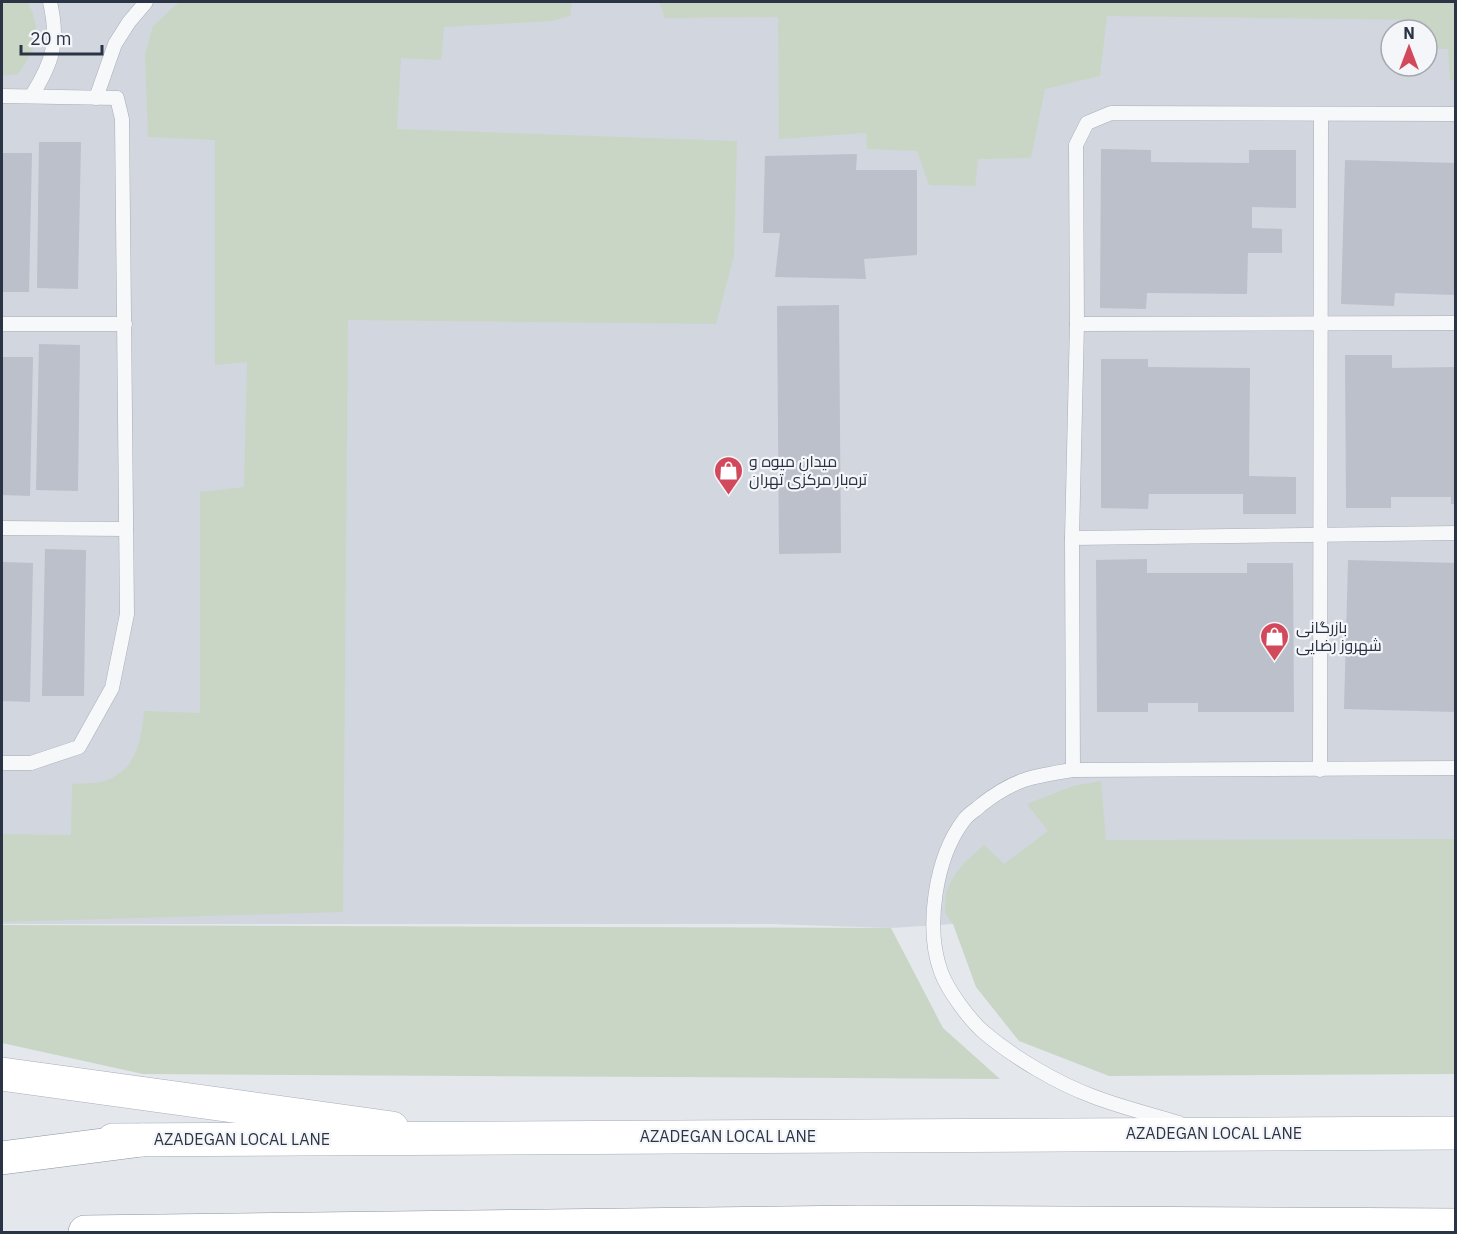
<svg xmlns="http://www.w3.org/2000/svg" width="1457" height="1234" font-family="'IBM Plex Sans',Cairo,sans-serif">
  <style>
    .built { fill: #d2d6de; fill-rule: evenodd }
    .green { fill: #c9d6c5 }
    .building { fill: #bbc0ca }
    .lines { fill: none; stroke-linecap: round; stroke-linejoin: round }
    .service-casing { stroke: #a9aeb7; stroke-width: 15 }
    .secondary-casing { stroke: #a9aeb7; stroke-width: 34 }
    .primary-casing { stroke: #a3abb8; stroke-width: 34 }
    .trunk-casing { stroke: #8b94a3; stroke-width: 34 }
    .service { stroke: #f7f8fa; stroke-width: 14 }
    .secondary { stroke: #fff; stroke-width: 33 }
    .primary { stroke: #fff; stroke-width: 33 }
    .trunk { stroke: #fff; stroke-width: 33 }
    .labels { text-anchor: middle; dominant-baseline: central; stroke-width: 4.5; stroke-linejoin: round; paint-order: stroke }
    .poi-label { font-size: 16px; fill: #2b3445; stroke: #f4f6f9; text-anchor: start }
    .street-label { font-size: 16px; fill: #2b3445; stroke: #f4f6f9 }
  </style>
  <rect width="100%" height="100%" fill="#e4e7ec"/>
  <!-- built -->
  <path class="built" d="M2 2H1455V924H953L891 928 772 924H2ZM1391 30H1427V66H1391Z"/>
  <!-- green -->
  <g class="green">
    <path d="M2 2H28C42 34 38 45 18 74L2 76Z"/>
    <path d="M179 2H572L570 16 552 21 444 27 441 60 401 58 397 129 737 141 734 256 716 324 348 320 343 912 2 922V834L71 835 72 784C82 783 96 784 105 781 137 769 141 741 144 711L200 713V492L244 487 247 362 215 365V140L148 137 145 55 153 26Z"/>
    <polygon points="659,2 1455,2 1455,80 1450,80 1448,49 1427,48 1427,30 1419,30 1418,20 1107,16 1100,76 1045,89 1031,158 978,159 975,186 929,185 917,151 867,149 866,133 779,139 778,17 665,18"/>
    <polygon points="1101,781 1106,840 1455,839 1455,1074 1109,1076 1019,1041 976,987 953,924 945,913 946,892 954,876 963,864 984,845 1004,864 1048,831 1027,804 1073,786"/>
    <polygon points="2,925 891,928 943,1028 1000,1079 143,1074 2,1043"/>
  </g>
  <!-- building -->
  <g class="building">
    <polygon points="39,142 81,142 78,289 37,288"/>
    <polygon points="1101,149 1151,150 1151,162 1249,163 1249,150 1296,150 1296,208 1252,207 1252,228 1282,229 1282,253 1248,253 1247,294 1147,293 1146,309 1100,308"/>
    <polygon points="2,153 32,153 29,292 2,292"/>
    <polygon points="857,154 856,170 917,170 917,255 864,259 866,279 775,277 780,233 763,233 765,156"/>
    <polygon points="1345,160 1456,163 1456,295 1395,293 1394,306 1341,304"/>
    <polygon points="839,305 841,553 779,554 777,306"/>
    <polygon points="39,344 80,345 78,491 36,490"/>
    <polygon points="1345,355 1392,355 1392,368 1456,367 1456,504 1451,504 1451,497 1391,497 1391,508 1346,508"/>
    <polygon points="2,357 33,357 30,496 2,495"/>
    <polygon points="1101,359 1148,359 1148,367 1250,368 1249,476 1296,477 1296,514 1243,514 1243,494 1149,494 1148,509 1101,508"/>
    <polygon points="45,549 86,550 84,696 42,696"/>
    <polygon points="1147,559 1147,573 1247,573 1247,563 1293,563 1294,712 1198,712 1198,703 1148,703 1148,712 1097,712 1096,560"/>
    <polygon points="1348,560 1456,563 1456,712 1344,709"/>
    <polygon points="2,562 33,563 30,702 2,701"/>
  </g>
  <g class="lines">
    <defs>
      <g id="service">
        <path d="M32 95C53 62 59 41 50 2"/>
        <polyline points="2,96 117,98 122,119 127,614 112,688 79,747 31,763 2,763"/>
        <polyline points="96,98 115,44 129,22 146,2"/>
        <polyline points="2,324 125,324"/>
        <polyline points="1077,324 1456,323"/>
        <polyline points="2,528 126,529"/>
        <polyline points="1072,538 1456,533"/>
        <polyline points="1073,770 1072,538 1077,324 1076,145 1087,123 1111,113 1456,114"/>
        <polyline points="1320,770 1321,114"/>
        <path d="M1179 1123C1150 1114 1120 1107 1092 1096 1057 1083 1015 1058 986 1034 971 1022 948 991 941 972 925 928 935 858 964 820 968 814 976 810 981 805 1014 779 1033 776 1073 770L1456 768"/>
      </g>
      <polyline id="secondary" points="2,1074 392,1128"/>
      <polyline id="primary" points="113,1140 1456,1133"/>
      <g id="trunk">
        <polyline points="2,1158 142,1140"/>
        <polyline points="85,1232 861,1222 1456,1225"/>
      </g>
    </defs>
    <!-- service casing -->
    <use href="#service" class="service-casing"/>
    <!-- secondary casing -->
    <use href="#secondary" class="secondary-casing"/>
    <!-- primary casing -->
    <use href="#primary" class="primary-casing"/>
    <!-- trunk casing -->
    <use href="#trunk" class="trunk-casing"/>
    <!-- service -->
    <use href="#service" class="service"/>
    <!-- secondary -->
    <use href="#secondary" class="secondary"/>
    <!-- primary -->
    <use href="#primary" class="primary"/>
    <!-- trunk -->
    <use href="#trunk" class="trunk"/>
  </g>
  <!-- icons -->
  <defs>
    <symbol id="shop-pin" viewBox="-11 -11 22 30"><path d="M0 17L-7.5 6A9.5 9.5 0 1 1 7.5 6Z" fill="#d1495b" stroke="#f4f6f9"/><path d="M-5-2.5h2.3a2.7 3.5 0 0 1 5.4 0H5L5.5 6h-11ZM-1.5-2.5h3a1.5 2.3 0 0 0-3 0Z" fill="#fff"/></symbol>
  </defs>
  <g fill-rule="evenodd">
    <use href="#shop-pin" x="712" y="454" width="33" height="45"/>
    <use href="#shop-pin" x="1258" y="620" width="33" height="45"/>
  </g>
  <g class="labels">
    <!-- poi labels -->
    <g class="poi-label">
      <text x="749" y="461">میدان میوه و<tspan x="749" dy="18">تره‌بار مرکزی تهران</tspan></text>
      <text x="1296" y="627">بازرگانی<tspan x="1296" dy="18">شهروز رضایی</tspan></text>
    </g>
    <!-- street labels -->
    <g class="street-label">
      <text x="1214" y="1133">AZADEGAN LOCAL LANE</text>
      <text x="728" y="1136">AZADEGAN LOCAL LANE</text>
      <text x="242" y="1139">AZADEGAN LOCAL LANE</text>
    </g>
  </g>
  <!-- border -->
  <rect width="1457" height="1234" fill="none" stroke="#2b3445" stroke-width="6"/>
  <!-- north arrow -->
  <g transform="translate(1409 48)"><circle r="28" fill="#f4f6f9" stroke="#a4a8b1" stroke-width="1.5"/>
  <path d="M0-4.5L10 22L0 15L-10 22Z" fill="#d1495b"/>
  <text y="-9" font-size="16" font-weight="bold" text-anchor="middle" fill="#2b3445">N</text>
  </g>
  <!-- scale -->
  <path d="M21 45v9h81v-9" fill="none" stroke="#2b3445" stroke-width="3"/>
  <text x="30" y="45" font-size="18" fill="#2b3445" stroke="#f4f6f9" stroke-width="4.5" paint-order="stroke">20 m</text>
</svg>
